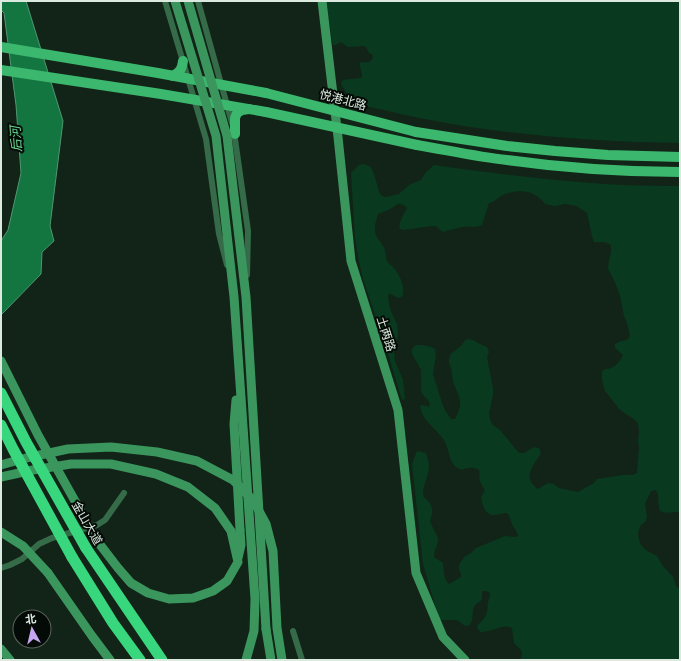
<svg xmlns="http://www.w3.org/2000/svg" width="681" height="661" font-family="'Archivo Narrow','Noto Sans SC',sans-serif">
  <style>
    .green { fill: #09391e }
    .water { fill: #137540; stroke: #4f9870 }
    .lines { fill: none; stroke-linecap: round; stroke-linejoin: round }
    .street { stroke: #356b48; stroke-width: 6 }
    .secondary { stroke: #3b965e; stroke-width: 9 }
    .primary { stroke: #3bb86e; stroke-width: 10 }
    .highway { stroke: #38d67d; stroke-width: 11 }
    .secondary-bridge { stroke: #3b965e; stroke-width: 9 }
    .primary-bridge { stroke: #3bb86e; stroke-width: 10 }
    .highway-bridge { stroke: #38d67d; stroke-width: 11 }
    .labels { text-anchor: middle; dominant-baseline: central; stroke-width: 4; stroke-linejoin: round; paint-order: stroke }
    .street-label { font-size: 12px; fill: #dce9df; stroke: #040b06 }
    .water-label { font-size: 13px; font-style: italic; fill: #6ade94; stroke: #040b06 }
  </style>
  <rect width="100%" height="100%" fill="#112417"/>
  <!-- green -->
  <g class="green">
    <path d="M326 1H680V143C609 142 540 137 470 127 429 121 388 111 347 102 350 92 343 91 341 83L343 80 360 78 362 77C362 71 359 67 360 62 366 62 371 64 373 57L372 54 369 53 366 47 364 46 348 47 341 42 336 45H333L332 41Z"/>
    <path d="M364 164 369 166 372 169 375 177 379 192 382 196 386 197 399 194 409 185 421 180 426 172 434 165C482 172 531 178 579 182 613 185 646 186 680 186V512C673 512 666 514 660 511 657 502 660 497 656 490L651 491 645 504 647 517 645 522 641 525 639 529 638 534 639 540 641 545 646 550 657 556 663 566 673 577 676 586 680 590V660H520L522 654 521 650 514 643 512 628C503 623 491 633 480 632L478 629 477 626C481 622 486 617 487 612 488 608 487 605 488 602 491 594 492 591 482 591V598L481 601C468 607 476 615 470 625L465 626 457 620H442L439 619 423 564 412 464 417 451 426 453C427 457 429 461 429 466 429 475 423 485 423 494 424 498 427 500 429 502 433 507 433 515 430 520 431 527 438 534 438 540 438 545 434 549 434 557L443 563C444 570 443 579 449 584L461 577V574L459 569V565L464 557 471 553 476 548 505 536 515 537 518 536C517 531 515 530 513 526 510 521 511 518 507 513 502 513 498 515 494 515 485 516 482 504 481 497 488 487 483 490 480 481 479 478 480 474 479 470 474 467 468 467 462 470 447 465 451 450 443 439 435 427 422 421 420 406L423 405 429 407C432 400 424 398 421 392V370L412 354V349L416 345C423 345 428 345 435 349L436 355 434 367 433 374 442 403 445 410 451 419H455C464 401 460 401 454 384 452 379 452 373 451 368 449 364 448 361 450 356 452 351 457 350 461 346 463 343 464 341 467 339L473 340 478 343 487 347 489 352 487 357 493 388V395L489 413 490 419 492 424 500 430 519 453H524L534 447 539 448 541 453C534 466 521 476 538 489L548 483 554 484 559 488 578 492 594 483 597 479 623 475H633L637 473 639 448 638 442 639 431 638 424 635 420 620 410 605 391 602 380V372L605 369C614 369 619 363 623 355L615 348V344L621 341 627 340 630 336 627 323 624 316 620 296 615 282 608 269 609 260 611 252V245L604 242H594L592 236 587 213 576 206 565 204 555 206 545 204C535 190 521 189 505 194 499 196 495 202 489 203L482 225C473 229 470 225 463 227 456 228 450 230 443 232L439 229 436 226C425 226 414 229 403 230L399 228C400 221 403 214 407 208 398 200 398 205 390 209 387 211 382 212 378 214 377 219 374 225 375 230 375 238 380 239 383 246 386 250 385 256 387 261 389 264 392 266 394 268 400 276 406 287 402 297L398 298 389 293 388 297 390 309 397 324 398 331V336L396 341 394 352 395 361 403 380 405 399 402 400 385 344 363 279 358 257 355 237 351 173 359 165Z"/>
  </g>
  <!-- water -->
  <polygon class="water" points="1,1 26,1 63,121 50,226 54,241 42,252 41,274 1,315 1,241 8,230 21,173 16,105 4,13 1,10"/>
  <g class="lines">
    <!-- street -->
    <g class="street">
      <polyline points="165,1 206,139 219,234 227,265"/>
      <polyline points="198,1 232,123"/>
      <polyline points="234,132 248,231 247,275"/>
      <polyline points="1,568 10,565 22,559 39,544 52,538 97,525 105,520 124,493"/>
      <polyline points="293,631 302,660"/>
    </g>
    <!-- secondary -->
    <g class="secondary">
      <polyline points="322,1 338,137 351,261 398,410 416,573 443,637 465,660"/>
      <polyline points="1,465 26,458 68,449 111,447 157,452 197,461 233,480 253,500 266,524 273,551 277,628 282,660"/>
      <polyline points="1,477 33,470 71,464 111,464 156,474 188,487 215,508 231,531 238,562 227,581 213,591 193,598 169,599 148,593 131,583 118,568 98,542"/>
      <polyline points="238,558 241,545 240,530"/>
      <polyline points="48,573 92,636 110,660"/>
      <polyline points="266,629 271,660"/>
      <polyline points="1,649 10,660"/>
    </g>
    <!-- primary -->
    <g class="primary">
      <polyline points="1,47 158,73 266,93"/>
      <polyline points="1,70 161,94 266,112"/>
      <path d="M173 76C180 72 182 69 183 61"/>
      <polyline points="416,132 507,146 555,151 608,155 680,157"/>
      <polyline points="235,134 235,118 237,113 242,110 249,109"/>
      <path d="M417 145C447 150 477 157 507 160 564 168 622 172 680 172"/>
    </g>
    <!-- highway -->
    <g class="highway">
      <polyline points="86,548 162,660"/>
      <polyline points="72,557 113,623 140,660"/>
    </g>
    <!-- secondary-bridge -->
    <g class="secondary-bridge">
      <polyline points="175,1 216,136 234,297 255,599 254,631 246,660"/>
      <polyline points="188,1 227,136 246,297 266,629"/>
      <polyline points="1,361 38,435 98,542"/>
      <polyline points="236,400 234,424 240,530"/>
      <polyline points="1,532 23,546 48,573"/>
    </g>
    <!-- primary-bridge -->
    <g class="primary-bridge">
      <polyline points="266,93 416,132"/>
      <polyline points="266,112 417,145"/>
    </g>
    <!-- highway-bridge -->
    <g class="highway-bridge">
      <polyline points="1,393 26,442 86,548"/>
      <polyline points="1,425 13,449 72,557"/>
    </g>
  </g>
  <g class="labels">
    <!-- street labels -->
    <g class="street-label">
      <text transform="translate(343 100) rotate(15)">悦港北路</text>
      <text transform="translate(386 334) rotate(72)">土两路</text>
      <text transform="translate(87 523) rotate(60)">金山大道</text>
    </g>
    <!-- water labels -->
    <g class="water-label">
      <text transform="translate(16 139) rotate(-94)">后河</text>
    </g>
  </g>
  <!-- border -->
  <rect width="681" height="661" fill="none" stroke="#dce9df" stroke-width="4"/>
  <!-- north arrow -->
  <g transform="translate(32 629) rotate(352)"><circle r="19" fill="#040b06" stroke="#5a645d"/>
  <path d="M0-3L7 15L0 10L-7 15Z" fill="#c6a6f0"/>
  <text y="-6" font-size="11" font-weight="bold" text-anchor="middle" fill="#dce9df">北</text>
  </g>
</svg>
